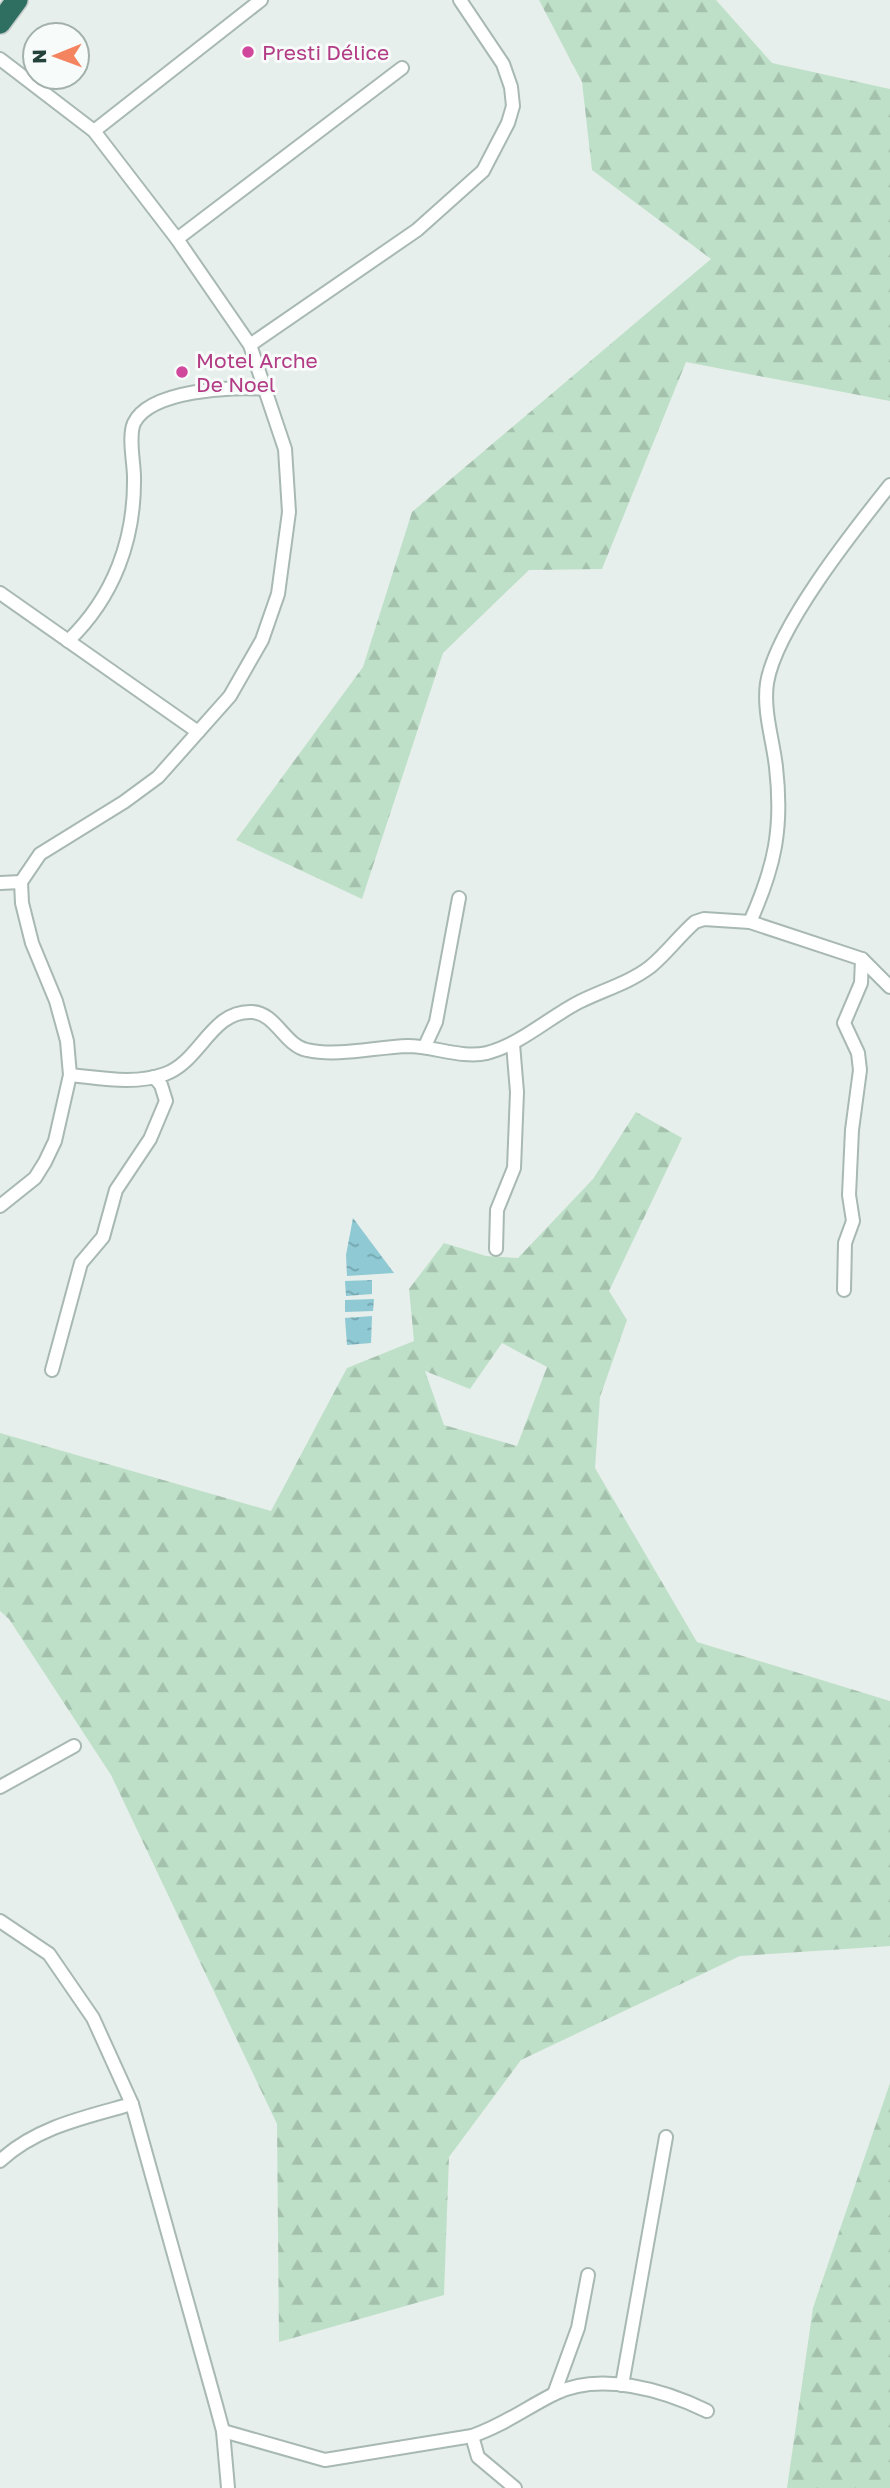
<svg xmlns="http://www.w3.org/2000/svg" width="890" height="2488" font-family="'Golos Text',sans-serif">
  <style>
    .forest { fill: url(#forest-firs); fill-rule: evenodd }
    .water { fill: url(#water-ripples) }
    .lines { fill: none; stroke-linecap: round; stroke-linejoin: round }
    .street-casing { stroke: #a8b8b2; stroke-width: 16 }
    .highway-casing { stroke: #c2cac8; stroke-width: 24 }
    .street { stroke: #fff; stroke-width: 12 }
    .highway { stroke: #2f6f62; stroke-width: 21 }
    .hotel-dot { fill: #d1479c; stroke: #f7fbf9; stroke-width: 2.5 }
    .labels { text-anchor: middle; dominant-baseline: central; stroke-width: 6; stroke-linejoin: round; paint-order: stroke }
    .hotel-label { font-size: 21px; fill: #b23c85; stroke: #f7fbf9; text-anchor: start }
  </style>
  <defs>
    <pattern id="forest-firs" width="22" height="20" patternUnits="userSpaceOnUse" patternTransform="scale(1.75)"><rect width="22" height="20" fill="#bfe0c8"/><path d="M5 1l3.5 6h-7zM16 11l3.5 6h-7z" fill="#a4c1ad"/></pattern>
    <pattern id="water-ripples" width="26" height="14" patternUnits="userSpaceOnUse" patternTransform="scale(1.75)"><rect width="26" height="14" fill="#8ec9d4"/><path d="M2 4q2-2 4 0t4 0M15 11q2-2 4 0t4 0" fill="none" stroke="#74a5ad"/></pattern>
  </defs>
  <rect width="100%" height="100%" fill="#e6efeb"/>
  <!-- forest -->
  <g class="forest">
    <polygon points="539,0 716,0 772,63 890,89 890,401 686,362 602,569 529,570 443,653 362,899 236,840 363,667 412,512 711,259 592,170 582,82"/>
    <path d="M636 1112 682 1138 609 1291 627 1320 600 1397 595 1468 697 1642 890 1701V1946L740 1956 521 2060 449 2157 444 2295 279 2342 277 2124 111 1775 9 1619 0 1611V1433L271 1511 347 1368 414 1341 409 1289 444 1243 486 1256 518 1258 593 1179ZM502 1343 547 1367 517 1446 444 1425 425 1371 470 1389Z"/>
    <polygon points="890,2083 890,2488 787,2488 813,2308"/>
  </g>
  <!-- water -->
  <g class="water">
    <polygon points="353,1218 394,1273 347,1276 346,1255"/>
    <polygon points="372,1280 372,1294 346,1296 345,1281"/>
    <polygon points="374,1299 373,1311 345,1312 345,1300"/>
    <polygon points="372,1316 371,1343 347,1345 345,1318"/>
  </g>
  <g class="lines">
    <defs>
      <g id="street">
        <polyline points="0,59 94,131 177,239 250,345 285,449 289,512 278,594 262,640 230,696 158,777 124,802 40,854 21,882 22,903 32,943 56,1001 67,1041 70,1075 55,1141 45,1162 35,1178 0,1206"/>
        <polyline points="94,131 261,0"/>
        <polyline points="177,239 402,68"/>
        <polyline points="250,345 417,230 483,171 508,123 513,106 511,87 503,64 460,0"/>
        <polyline points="0,593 198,732"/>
        <path d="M68 641C114 597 135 539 134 477 134 462 128 437 134 423 150 390 233 386 264 389"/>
        <polyline points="0,883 21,882"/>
        <path d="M750 922C775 866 783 828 776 767 773 740 763 711 767 683 776 628 854 530 890 485"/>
        <polyline points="425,1046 436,1022 459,898"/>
        <path d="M70 1075C101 1078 135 1085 165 1074 201 1061 211 1010 252 1012 276 1013 285 1046 307 1050 339 1057 375 1047 408 1046 433 1046 463 1059 487 1053 521 1044 548 1018 579 1002 603 990 629 983 650 967 666 954 679 936 695 922L704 919 750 922 862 959 890 987"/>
        <polyline points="496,1249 497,1210 514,1168 517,1092 513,1044"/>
        <polyline points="844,1290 845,1243 853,1221 849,1195 852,1130 860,1070 858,1053 844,1023 861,983 862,959"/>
        <polyline points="52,1370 81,1263 103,1237 116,1190 150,1139 166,1101 161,1085 154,1077"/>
        <polyline points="0,1787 74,1746"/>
        <polyline points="0,1921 49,1954 93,2018 132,2104 216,2405 223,2431 228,2488"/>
        <path d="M0 2161C36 2127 86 2117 132 2104"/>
        <polyline points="622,2385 666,2137"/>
        <polyline points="554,2394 578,2328 588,2275"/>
        <path d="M223 2431 325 2460 472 2436C502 2426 526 2408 554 2394 600 2371 664 2390 707 2411"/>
        <polyline points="472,2436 478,2457 515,2488"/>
      </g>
      <polyline id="highway" points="0,23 17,0"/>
    </defs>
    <!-- street casing -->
    <use href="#street" class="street-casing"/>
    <!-- highway casing -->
    <use href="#highway" class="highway-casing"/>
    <!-- street -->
    <use href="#street" class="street"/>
    <!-- highway -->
    <use href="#highway" class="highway"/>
  </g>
  <!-- markers -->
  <g class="hotel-dot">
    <circle cx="248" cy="52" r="7"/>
    <circle cx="182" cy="372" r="7"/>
  </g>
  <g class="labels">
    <!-- hotel labels -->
    <g class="hotel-label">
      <text x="262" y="52">Presti Délice</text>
      <text x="196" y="360">Motel Arche<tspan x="196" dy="24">De Noel</tspan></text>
    </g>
  </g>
  <!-- north arrow -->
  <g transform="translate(56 56) rotate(269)"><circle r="33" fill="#f7fbf9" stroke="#a3b1ad" stroke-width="2"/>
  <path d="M0-5L12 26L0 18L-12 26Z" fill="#f4845f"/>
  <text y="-10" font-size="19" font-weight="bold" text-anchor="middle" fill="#24423a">N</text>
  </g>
</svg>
